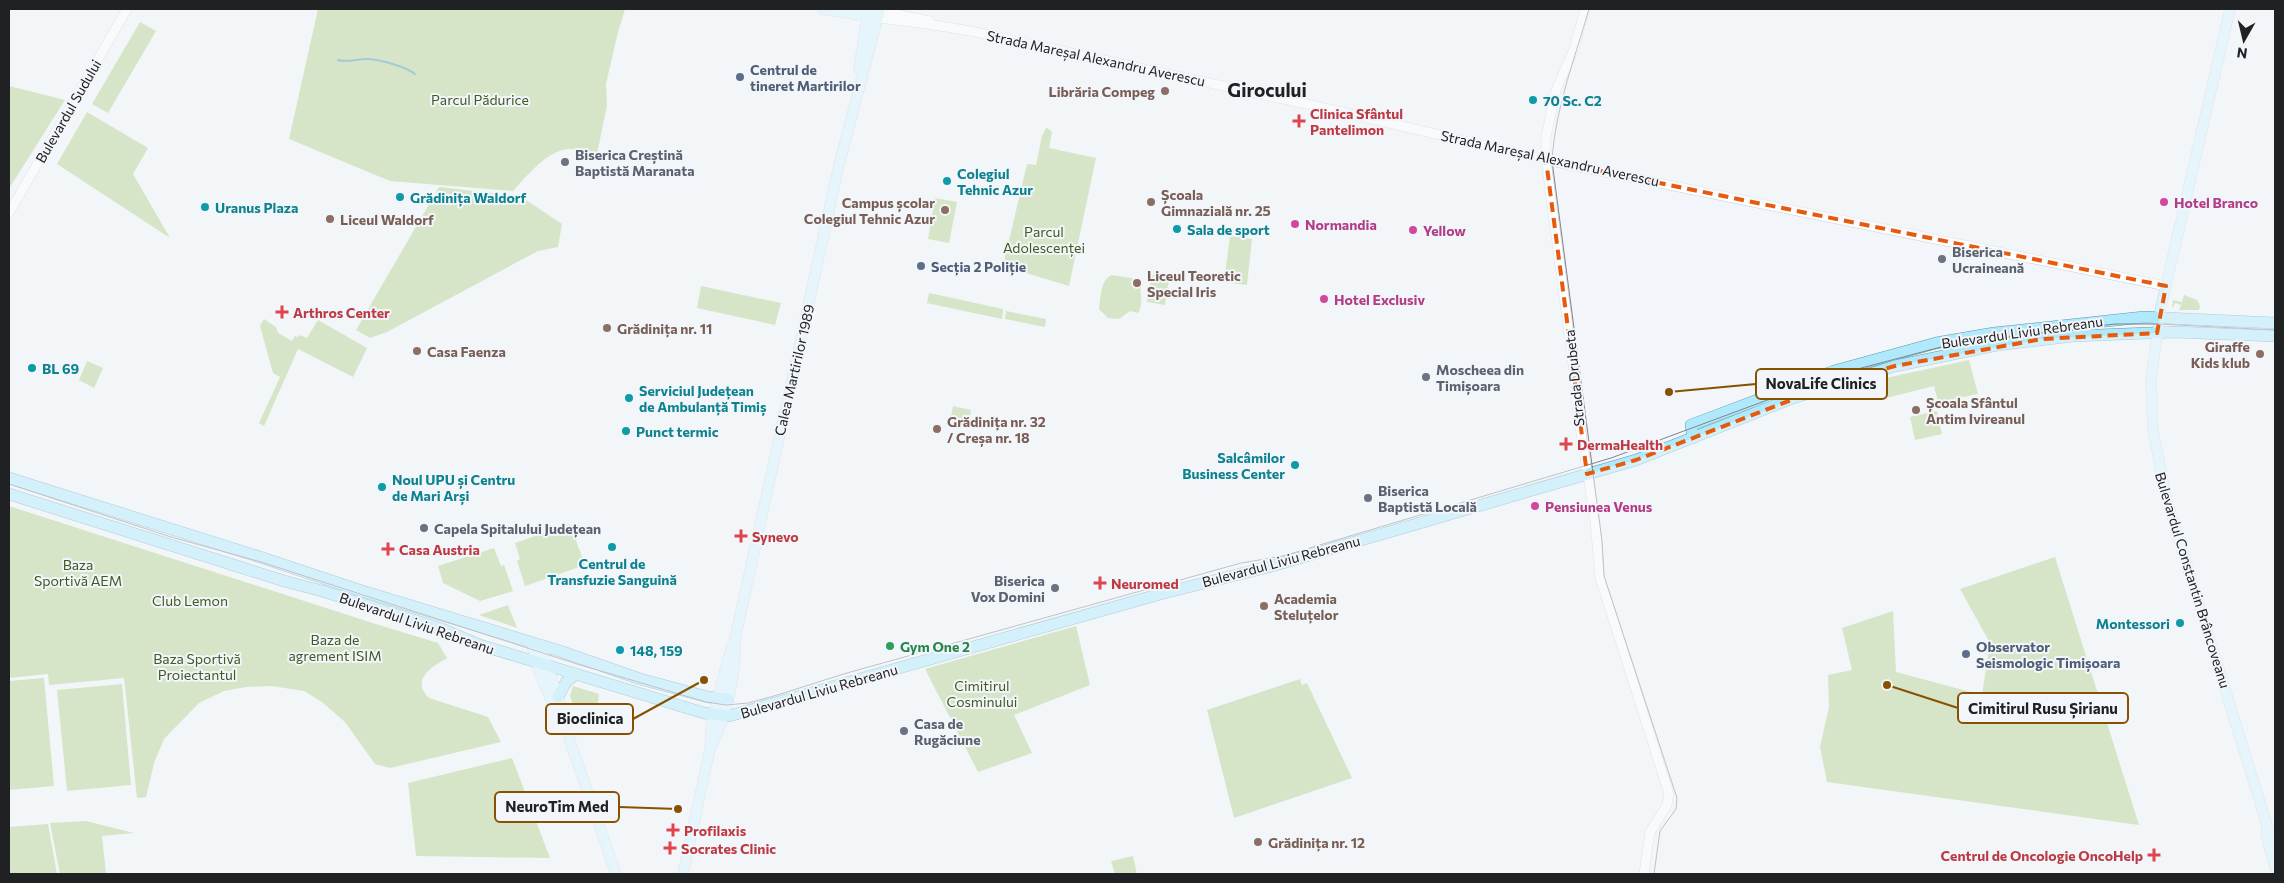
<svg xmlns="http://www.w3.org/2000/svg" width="2284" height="883" font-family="Commissioner,sans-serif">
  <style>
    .green { fill: #b3d189 }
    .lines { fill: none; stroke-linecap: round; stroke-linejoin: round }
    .stream { stroke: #4a92b2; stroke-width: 2 }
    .tertiary-casing { stroke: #cacdd1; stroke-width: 10 }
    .secondary-casing { stroke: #cacdd1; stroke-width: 11 }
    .primary-casing { stroke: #5c99ae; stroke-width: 12 }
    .tertiary { stroke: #fff; stroke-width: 9 }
    .secondary { stroke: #d8f4fd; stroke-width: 10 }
    .primary { stroke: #b0e9fb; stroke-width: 11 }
    .tram { stroke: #818386; stroke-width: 1 }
    .marked { fill: none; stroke: #e8590c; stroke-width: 4; stroke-dasharray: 10 6; stroke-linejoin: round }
    .service-dot { fill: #5c6f8a; stroke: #f2f5f9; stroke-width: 2 }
    .education-dot { fill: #8d6e63; stroke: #f2f5f9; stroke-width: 2 }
    .culture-dot { fill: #0f9aa8; stroke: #f2f5f9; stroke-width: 2 }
    .health-dot { fill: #e0444e; stroke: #f2f5f9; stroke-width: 2 }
    .worship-dot { fill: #6b7280; stroke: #f2f5f9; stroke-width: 2 }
    .hotel-dot { fill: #d1479c; stroke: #f2f5f9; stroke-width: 2 }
    .leisure-dot { fill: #2e9e5b; stroke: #f2f5f9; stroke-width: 2 }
    .labels { text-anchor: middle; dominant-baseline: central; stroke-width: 4; stroke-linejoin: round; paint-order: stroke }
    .street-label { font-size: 14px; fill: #202122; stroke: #f2f5f9 }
    .service-label { font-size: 14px; font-weight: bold; fill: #4e5e75; stroke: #f2f5f9; text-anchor: start }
    .education-label { font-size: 14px; font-weight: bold; fill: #785e54; stroke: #f2f5f9; text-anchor: start }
    .park-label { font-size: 14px; fill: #435920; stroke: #f2f5f9 }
    .culture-label { font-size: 14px; font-weight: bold; fill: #0d838f; stroke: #f2f5f9; text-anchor: start }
    .health-label { font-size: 14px; font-weight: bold; fill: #be3a42; stroke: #f2f5f9; text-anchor: start }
    .worship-label { font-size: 14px; font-weight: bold; fill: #5b616d; stroke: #f2f5f9; text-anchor: start }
    .hotel-label { font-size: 14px; font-weight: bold; fill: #b23c85; stroke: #f2f5f9; text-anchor: start }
    .leisure-label { font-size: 14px; font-weight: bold; fill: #27864d; stroke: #f2f5f9; text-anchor: start }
    .district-label { font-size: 19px; font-weight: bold; fill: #202122; stroke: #f2f5f9 }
    .leader { fill: none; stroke: #885100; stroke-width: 2 }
    .callout-dot { fill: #885100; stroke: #f2f5f9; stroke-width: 2 }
    .callout { fill: #f2f5f9; stroke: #885100; stroke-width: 2 }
    .callout-label { font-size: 15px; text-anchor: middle; font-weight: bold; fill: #202122 }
  </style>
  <rect width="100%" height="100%" fill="#f2f5f9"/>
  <!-- green -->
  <g class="green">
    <path d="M318 9H625L617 36 606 84 607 105 597 154C588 152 578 149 569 149 547 150 527 176 513 191L390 181 289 139Z"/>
    <polygon points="140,22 156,31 108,113 92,104"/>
    <polygon points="9,86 65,100 10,187 9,187"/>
    <polygon points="87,112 148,148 133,174 170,238 57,164"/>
    <polygon points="1046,128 1049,129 1052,132 1049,148 1096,158 1069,286 1003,266 1027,164 1036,165 1042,136"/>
    <polygon points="439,187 510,195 522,200 523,198 562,224 558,247 538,251 387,332 370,338 356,330"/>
    <polygon points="935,198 957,202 949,243 928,239"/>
    <polygon points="1230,236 1252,239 1247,285 1224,282"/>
    <path d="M1112 275 1137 279 1142 283C1138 294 1145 303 1138 313L1130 311 1119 319 1108 318 1099 309C1101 298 1100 279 1112 275Z"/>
    <polygon points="1152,275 1169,279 1165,305 1147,302"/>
    <polygon points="701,286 781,303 775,325 697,308"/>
    <polygon points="929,293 1003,309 1002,319 927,303"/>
    <polygon points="2184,295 2197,300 2200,306 2199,310 2179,310 2181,305 2175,303 2173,308 2172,306 2173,300 2182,302"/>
    <polygon points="1006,311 1046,319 1045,327 1005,319"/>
    <polygon points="264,319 276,327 278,333 292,341 295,336 298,337 300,335 307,338 318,320 367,348 353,377 298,349 264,426 259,423 280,377 273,373 260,326"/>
    <polygon points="1969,360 1978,394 1938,402 1934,386 1878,400 1872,381"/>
    <polygon points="87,361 103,368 94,388 79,380"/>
    <polygon points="953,406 971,410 968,428 949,425"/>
    <polygon points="1937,411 1942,434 1915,440 1910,417"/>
    <path d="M9 506 379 625 438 643 447 658C432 667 410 679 429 698L488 717 501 742 390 768 375 764 345 722 322 702 304 691 272 686 246 687 224 691 199 703 164 739 154 763 146 797 137 798 124 678 49 685 48 674 9 678Z"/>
    <polygon points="570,524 585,565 525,586 517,561 520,559 515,543"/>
    <polygon points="494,548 501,566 504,565 513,591 480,601 443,583 438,566"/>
    <polygon points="2055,557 2139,825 1827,782 1820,747 1829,707 1828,675 1852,670 1842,628 1893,611 1896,672 1982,695 1990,643 1960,589"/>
    <polygon points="508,605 517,628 479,615"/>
    <polygon points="1076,626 1090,685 1014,715 1032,753 978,772 925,669"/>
    <polygon points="44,678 54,786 9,790 9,681"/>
    <polygon points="1300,679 1302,685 1307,683 1352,778 1234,818 1207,710"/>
    <polygon points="122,684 131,785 67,791 57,690"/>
    <polygon points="573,686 599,694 597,711 602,727 582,733 570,696"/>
    <polygon points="512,758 550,858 416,856 408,783"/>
    <polygon points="86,821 134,833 102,836 106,874 60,874 50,823"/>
    <polygon points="48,824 57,874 9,874 9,827"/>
    <polygon points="1133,856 1137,874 1115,874 1111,861"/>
  </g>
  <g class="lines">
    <!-- stream -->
    <path class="stream" d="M338 60C349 63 358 58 369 59 382 60 406 67 415 74"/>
    <defs>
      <g id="tertiary">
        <polyline points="1585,9 1574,49 1556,90 1546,137 1546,160 1574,372 1576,401 1595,521 1600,578 1669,794 1667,805 1650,832 1644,874"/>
        <polyline points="880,11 930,21"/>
        <path d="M878 18C913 22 946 26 980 33L1338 111 1546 160 2166 286"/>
        <polyline points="9,213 127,9"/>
      </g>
      <g id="secondary">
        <polyline points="822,9 872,17"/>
        <polyline points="2230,9 2161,307 2151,380 2153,430 2167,501 2267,825 2275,841"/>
        <polyline points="859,69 865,29 870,9"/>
        <polyline points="531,642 540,674 563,728"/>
        <polyline points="540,645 562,708 570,741 616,874"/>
        <path d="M712 745C727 714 735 679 735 645"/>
        <polyline points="2267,825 2266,834 2275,868"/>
        <polyline points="683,874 710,749 711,727 728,658 735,639 839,165 880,9"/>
      </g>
      <g id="primary">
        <polyline points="1693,438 1691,425 1834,371 1936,343 1994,333 2144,317 2275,323"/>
        <polyline points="9,478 263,558 359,590 560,651 640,679 708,697 728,699"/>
        <polyline points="9,494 284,581 322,591 442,629 480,645 704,713 729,716 1164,593 1272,566 1636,460 1793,398 1895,366 1997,345 2073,336 2174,332 2275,336"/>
        <polyline points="558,697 566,682 576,674"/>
      </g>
    </defs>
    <!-- tertiary casing -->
    <use href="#tertiary" class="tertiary-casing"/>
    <!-- secondary casing -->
    <use href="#secondary" class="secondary-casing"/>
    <!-- primary casing -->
    <use href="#primary" class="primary-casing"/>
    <!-- tertiary -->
    <use href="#tertiary" class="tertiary"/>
    <!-- secondary -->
    <use href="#secondary" class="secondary"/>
    <!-- primary -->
    <use href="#primary" class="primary"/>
    <!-- tram -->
    <g class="tram">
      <path d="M1589 9C1575 58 1555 109 1552 161L1602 541 1604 576 1677 798 1676 809 1660 831 1654 874"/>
      <polyline points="9,484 171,537 261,562 577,664 706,702 726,705 748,703 774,696 847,673 1241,563 1283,556 1611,458 1835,375 1941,347 1995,338 2115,324 2158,324 2275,330"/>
    </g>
  </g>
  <!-- marked area -->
  <path d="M0 0H2284V883H0ZM1546 160 2166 286 2157 333 2042 339 1895 366 1838 382 1636 460 1587 474Z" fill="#f2f5f9" fill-opacity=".55" fill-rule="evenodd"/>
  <path class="marked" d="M1546 160 2166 286 2157 333 2042 339 1895 366 1838 382 1636 460 1587 474Z"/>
  <!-- markers -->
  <g class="service-dot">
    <circle cx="740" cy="77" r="5"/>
    <circle cx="921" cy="266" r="5"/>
    <circle cx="1966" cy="654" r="5"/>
  </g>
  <g class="education-dot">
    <circle cx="1165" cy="91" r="5"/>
    <circle cx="1151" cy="202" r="5"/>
    <circle cx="945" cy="210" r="5"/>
    <circle cx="330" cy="219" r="5"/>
    <circle cx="1137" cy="283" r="5"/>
    <circle cx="607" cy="328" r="5"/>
    <circle cx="417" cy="351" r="5"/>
    <circle cx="2260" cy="354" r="5"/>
    <circle cx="1916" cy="410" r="5"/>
    <circle cx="937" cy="429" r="5"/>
    <circle cx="1264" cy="606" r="5"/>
    <circle cx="1258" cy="842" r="5"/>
  </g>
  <g class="culture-dot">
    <circle cx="1533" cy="100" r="5"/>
    <circle cx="947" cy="181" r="5"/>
    <circle cx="400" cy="197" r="5"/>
    <circle cx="205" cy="207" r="5"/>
    <circle cx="1177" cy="229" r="5"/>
    <circle cx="32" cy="368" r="5"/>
    <circle cx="629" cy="398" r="5"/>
    <circle cx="626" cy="431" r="5"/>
    <circle cx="1295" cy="465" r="5"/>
    <circle cx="382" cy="487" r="5"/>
    <circle cx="612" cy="547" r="5"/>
    <circle cx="2180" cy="623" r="5"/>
    <circle cx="620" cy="650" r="5"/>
  </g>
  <g class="health-dot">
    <path d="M1296.5 113.5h5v5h5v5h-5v5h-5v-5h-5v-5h5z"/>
    <path d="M279.5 304.5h5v5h5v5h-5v5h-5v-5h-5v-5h5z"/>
    <path d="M1563.5 436.5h5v5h5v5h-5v5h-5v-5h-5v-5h5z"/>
    <path d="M738.5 528.5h5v5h5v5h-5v5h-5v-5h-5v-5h5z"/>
    <path d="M385.5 541.5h5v5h5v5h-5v5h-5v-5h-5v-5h5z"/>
    <path d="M1097.5 575.5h5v5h5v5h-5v5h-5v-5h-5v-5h5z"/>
    <path d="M670.5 822.5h5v5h5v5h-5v5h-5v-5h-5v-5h5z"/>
    <path d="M667.5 840.5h5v5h5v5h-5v5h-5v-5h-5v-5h5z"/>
    <path d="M2151.5 847.5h5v5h5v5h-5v5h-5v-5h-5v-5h5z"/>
  </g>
  <g class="worship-dot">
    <circle cx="565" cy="162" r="5"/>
    <circle cx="1942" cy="259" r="5"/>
    <circle cx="1426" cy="377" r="5"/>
    <circle cx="1368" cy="498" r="5"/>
    <circle cx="424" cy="528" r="5"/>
    <circle cx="1055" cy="588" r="5"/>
    <circle cx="904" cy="731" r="5"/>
  </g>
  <g class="hotel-dot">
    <circle cx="2164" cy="202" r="5"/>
    <circle cx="1295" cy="224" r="5"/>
    <circle cx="1413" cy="230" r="5"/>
    <circle cx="1324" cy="299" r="5"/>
    <circle cx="1535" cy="506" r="5"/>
  </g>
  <circle class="leisure-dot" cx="890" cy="646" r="5"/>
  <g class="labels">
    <!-- street labels -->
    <g class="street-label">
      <text transform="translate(1096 58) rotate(12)">Strada Mareșal Alexandru Averescu</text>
      <text transform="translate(68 111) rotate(-60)">Bulevardul Sudului</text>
      <text transform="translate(1550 158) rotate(12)">Strada Mareșal Alexandru Averescu</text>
      <text transform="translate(2022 332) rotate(-8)">Bulevardul Liviu Rebreanu</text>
      <text transform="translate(794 370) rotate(-77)">Calea Martirilor 1989</text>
      <text transform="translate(1574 378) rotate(-96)">Strada Drubeta</text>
      <text transform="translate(1281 561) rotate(-15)">Bulevardul Liviu Rebreanu</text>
      <text transform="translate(2193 580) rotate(73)">Bulevardul Constantin Brâncoveanu</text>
      <text transform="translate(417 623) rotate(19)">Bulevardul Liviu Rebreanu</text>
      <text transform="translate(819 691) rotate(-16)">Bulevardul Liviu Rebreanu</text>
    </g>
    <!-- service labels -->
    <g class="service-label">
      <text x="750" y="69">Centrul de<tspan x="750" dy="16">tineret Martirilor</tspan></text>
      <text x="931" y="266">Secția 2 Poliție</text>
      <text x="1976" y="646">Observator<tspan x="1976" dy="16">Seismologic Timișoara</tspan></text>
    </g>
    <!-- education labels -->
    <g class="education-label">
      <text x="1155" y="91" text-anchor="end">Librăria Compeg</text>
      <text x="1161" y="194">Școala<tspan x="1161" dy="16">Gimnazială nr. 25</tspan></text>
      <text x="935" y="202" text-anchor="end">Campus școlar<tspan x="935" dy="16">Colegiul Tehnic Azur</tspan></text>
      <text x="340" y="219">Liceul Waldorf</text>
      <text x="1147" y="275">Liceul Teoretic<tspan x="1147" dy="16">Special Iris</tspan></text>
      <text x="617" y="328">Grădinița nr. 11</text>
      <text x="2250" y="346" text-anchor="end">Giraffe<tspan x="2250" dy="16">Kids klub</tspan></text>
      <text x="427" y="351">Casa Faenza</text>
      <text x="1926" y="402">Școala Sfântul<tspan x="1926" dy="16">Antim Ivireanul</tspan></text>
      <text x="947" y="421">Grădinița nr. 32<tspan x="947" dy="16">/ Creșa nr. 18</tspan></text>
      <text x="1274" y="598">Academia<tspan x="1274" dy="16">Steluțelor</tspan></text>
      <text x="1268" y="842">Grădinița nr. 12</text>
    </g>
    <!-- park labels -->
    <g class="park-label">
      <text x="480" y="99">Parcul Pădurice</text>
      <text x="1044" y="231">Parcul<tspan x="1044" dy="16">Adolescenței</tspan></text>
      <text x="78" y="564">Baza<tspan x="78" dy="16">Sportivă AEM</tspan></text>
      <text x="190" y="600">Club Lemon</text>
      <text x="335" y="639">Baza de<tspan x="335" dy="16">agrement ISIM</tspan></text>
      <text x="197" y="658">Baza Sportivă<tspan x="197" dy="16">Proiectantul</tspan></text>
      <text x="982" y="685">Cimitirul<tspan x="982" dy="16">Cosminului</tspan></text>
    </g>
    <!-- culture labels -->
    <g class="culture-label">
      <text x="1543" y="100">70 Sc. C2</text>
      <text x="957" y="173">Colegiul<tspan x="957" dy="16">Tehnic Azur</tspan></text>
      <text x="410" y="197">Grădinița Waldorf</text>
      <text x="215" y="207">Uranus Plaza</text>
      <text x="1187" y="229">Sala de sport</text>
      <text x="42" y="368">BL 69</text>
      <text x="639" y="390">Serviciul Județean<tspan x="639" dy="16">de Ambulanță Timiș</tspan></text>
      <text x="636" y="431">Punct termic</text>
      <text x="1285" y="457" text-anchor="end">Salcâmilor<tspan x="1285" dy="16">Business Center</tspan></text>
      <text x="392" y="479">Noul UPU și Centru<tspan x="392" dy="16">de Mari Arși</tspan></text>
      <text x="612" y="563" text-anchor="middle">Centrul de<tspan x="612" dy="16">Transfuzie Sanguină</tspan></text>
      <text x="2170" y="623" text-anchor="end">Montessori</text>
      <text x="630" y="650">148, 159</text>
    </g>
    <!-- health labels -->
    <g class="health-label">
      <text x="1310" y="113">Clinica Sfântul<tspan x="1310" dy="16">Pantelimon</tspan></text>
      <text x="293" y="312">Arthros Center</text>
      <text x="1577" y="444">DermaHealth</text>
      <text x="752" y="536">Synevo</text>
      <text x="399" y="549">Casa Austria</text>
      <text x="1111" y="583">Neuromed</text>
      <text x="684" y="830">Profilaxis</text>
      <text x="681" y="848">Socrates Clinic</text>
      <text x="2143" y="855" text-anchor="end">Centrul de Oncologie OncoHelp</text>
    </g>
    <!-- worship labels -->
    <g class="worship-label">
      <text x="575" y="154">Biserica Creștină<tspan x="575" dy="16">Baptistă Maranata</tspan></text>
      <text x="1952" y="251">Biserica<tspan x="1952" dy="16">Ucraineană</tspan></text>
      <text x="1436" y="369">Moscheea din<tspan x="1436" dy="16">Timișoara</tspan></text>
      <text x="1378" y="490">Biserica<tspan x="1378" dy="16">Baptistă Locală</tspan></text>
      <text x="434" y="528">Capela Spitalului Județean</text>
      <text x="1045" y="580" text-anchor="end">Biserica<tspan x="1045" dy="16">Vox Domini</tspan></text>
      <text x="914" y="723">Casa de<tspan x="914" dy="16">Rugăciune</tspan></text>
    </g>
    <!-- hotel labels -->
    <g class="hotel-label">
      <text x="2174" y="202">Hotel Branco</text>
      <text x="1305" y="224">Normandia</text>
      <text x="1423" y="230">Yellow</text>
      <text x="1334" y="299">Hotel Exclusiv</text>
      <text x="1545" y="506">Pensiunea Venus</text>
    </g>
    <!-- leisure labels -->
    <g class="leisure-label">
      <text x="900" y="646">Gym One 2</text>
    </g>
    <!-- district labels -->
    <g class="district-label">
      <text x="1267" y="89">Girocului</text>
    </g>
  </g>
  <!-- callouts -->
  <path class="leader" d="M1669 392L1756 384M1887 685L1958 708M704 680L633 719M678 809L619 807"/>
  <g class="callout-dot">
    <circle cx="1669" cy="392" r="5"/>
    <circle cx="1887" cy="685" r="5"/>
    <circle cx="704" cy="680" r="5"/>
    <circle cx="678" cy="809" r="5"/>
  </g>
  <g class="callout">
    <rect x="1756" y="369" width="131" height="30" rx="5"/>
    <rect x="1958" y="693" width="170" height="30" rx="5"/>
    <rect x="546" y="704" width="87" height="30" rx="5"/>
    <rect x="495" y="792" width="124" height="30" rx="5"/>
  </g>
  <g class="callout-label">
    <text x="1821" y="389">NovaLife Clinics</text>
    <text x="2043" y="714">Cimitirul Rusu Șirianu</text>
    <text x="590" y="724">Bioclinica</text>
    <text x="557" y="812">NeuroTim Med</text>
  </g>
  <!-- border -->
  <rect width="2284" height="883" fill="none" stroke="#202122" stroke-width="20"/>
  <!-- north arrow -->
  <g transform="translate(2244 40) rotate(188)" stroke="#f2f5f9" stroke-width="4" paint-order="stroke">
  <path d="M0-4L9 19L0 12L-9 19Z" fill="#202122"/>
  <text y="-8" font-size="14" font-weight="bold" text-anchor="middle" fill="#202122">N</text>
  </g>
</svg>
